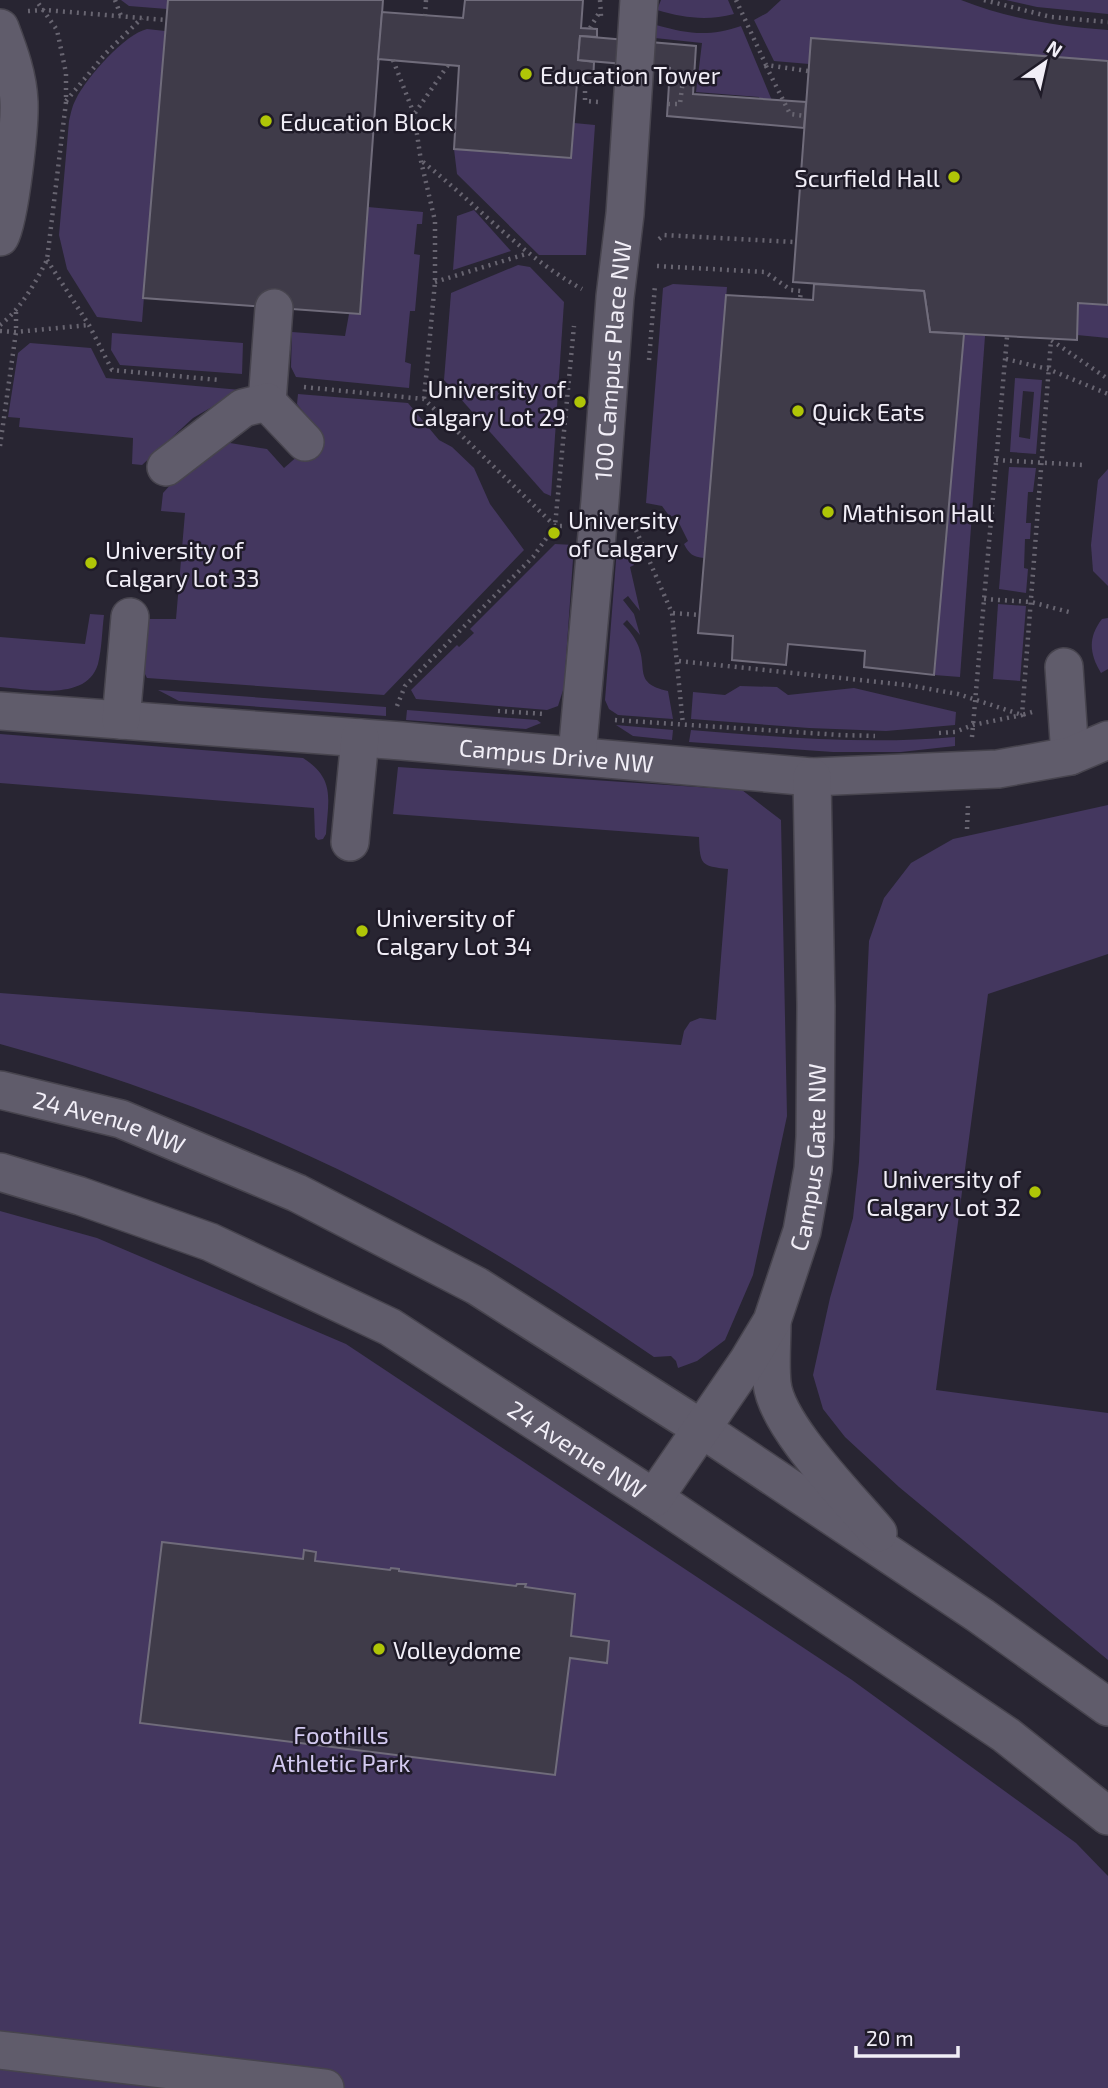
<svg xmlns="http://www.w3.org/2000/svg" width="1108" height="2088" font-family="'Exo 2',sans-serif">
  <style>
    .green { fill: #44375f; fill-rule: evenodd }
    .building { fill: #3f3b49; stroke: #706c7b; stroke-width: 2 }
    .lines { fill: none; stroke-linecap: round; stroke-linejoin: round }
    .minor-casing { stroke: #47444e; stroke-width: 40 }
    .path { stroke: #686571; stroke-width: 4.5; stroke-dasharray: 2 5; stroke-linecap: butt }
    .minor { stroke: #605c6b; stroke-width: 37 }
    .poi-dot { fill: #afc507; stroke: #1f1b28; stroke-width: 2.5 }
    .labels { text-anchor: middle; dominant-baseline: central; stroke-width: 5; stroke-linejoin: round; paint-order: stroke }
    .poi-label { font-size: 24px; fill: #f1eef7; stroke: #1f1b28; text-anchor: start }
    .street-label { font-size: 24px; fill: #f1eef7; stroke: #1f1b28 }
    .park-label { font-size: 24px; fill: #d3c9f0; stroke: #1f1b28 }
  </style>
  <rect width="100%" height="100%" fill="#282532"/>
  <!-- green -->
  <g class="green">
    <polygon points="121,0 168,0 167,9 129,6"/>
    <path d="M661 0H728L734 14C707 21 684 18 657 10Z"/>
    <path d="M781 0H961C1009 19 1057 26 1108 30V61L811 38 809 64 774 61 754 20 767 13Z"/>
    <polygon points="1006,0 1108,0 1108,14 1037,7"/>
    <path d="M656 25C689 34 708 37 741 26L773 103H761L759 97 696 92 702 43 655 38Z"/>
    <path d="M147 29 165 31 142 322 97 317 67 269 59 235 69 121C71 113 72 106 76 99 86 78 125 34 147 29Z"/>
    <polygon points="574,123 595,125 586,255 539,255 457,174 454,149 571,158"/>
    <polygon points="368,207 423,212 422,224 417,224 414,254 420,255 415,311 410,311 405,362 411,364 409,388 296,377 291,367 292,332 345,336 349,314 360,314"/>
    <polygon points="474,210 511,251 453,270 457,216"/>
    <polygon points="518,265 530,267 564,302 551,496 544,493 444,380 451,293"/>
    <path d="M673 284 727 287 704 558C693 557 689 554 684 544L688 541 675 515 670 517 662 506 646 503 663 288Z"/>
    <polygon points="1078,303 1108,305 1108,338 1077,335"/>
    <polygon points="112,333 243,343 242,374 120,365 111,350"/>
    <polygon points="964,334 985,336 960,677 934,675"/>
    <polygon points="30,343 91,348 106,378 241,390 193,418 142,465 132,464 133,438 19,427 20,418 8,417 18,353"/>
    <path d="M1015 378 1042 380 1036 454 1010 452ZM1023 391 1034 392 1030 439 1019 437Z"/>
    <polygon points="298,394 408,403 439,440 452,447 474,468 490,504 524,550 384,695 147,678 141,666 149,619 176,619 185,513 161,511 163,493 182,472 230,443 267,449 284,468 322,435 297,404"/>
    <polygon points="1009,467 1036,468 1033,492 1028,492 1026,523 1031,523 1030,539 1025,539 1024,568 1028,569 1026,593 999,589"/>
    <polygon points="1108,469 1108,586 1093,571 1091,545 1098,480"/>
    <polygon points="555,544 574,545 564,687 558,706 547,710 416,699 411,690 457,645 459,647 474,633 470,629"/>
    <path d="M617 548 629 549 634 565 630 567 640 611 628 596 623 600 634 614 640 635 627 620 623 624C628 629 634 636 637 643 649 668 632 683 668 691L673 719 618 715 609 709 605 700Z"/>
    <polygon points="998,604 1026,606 1020,681 993,679"/>
    <path d="M90 614 104 615C102 630 102 648 98 664 87 702 29 689 0 687V637L85 644Z"/>
    <path d="M1108 618V669L1101 673C1089 653 1088 637 1102 619Z"/>
    <polygon points="740,686 777,687 788,695 854,688 956,712 955,725 886,731 809,728 691,719 693,692 725,695"/>
    <polygon points="158,690 386,707 386,716 179,701"/>
    <polygon points="407,710 537,720 541,723 526,729 406,720"/>
    <polygon points="616,725 673,730 672,740 633,736"/>
    <path d="M691 730C780 737 867 745 955 737V746L901 752H833L689 742Z"/>
    <path d="M0 734 303 758C336 779 328 800 326 834L323 839 318 840 315 837 314 808 0 783Z"/>
    <path d="M398 767 742 790 781 820 787 1116 753 1275 725 1340 697 1361 678 1368 676 1361 671 1356 654 1357C595 1317 536 1277 475 1242 326 1155 166 1089 0 1044V993L681 1045 684 1031 690 1022 700 1018 716 1020 728 869C701 866 700 865 699 837L393 814Z"/>
    <polygon points="1108,805 1108,954 988,994 936,1390 1108,1413 1108,1660 899,1487 845,1437 823,1409 813,1375 830,1298 853,1218 859,1162 869,941 884,898 911,863 953,839"/>
    <polygon points="0,1211 97,1238 346,1344 852,1680 1076,1843 1108,1876 1108,2088 0,2088"/>
  </g>
  <!-- building -->
  <g class="building">
    <polygon points="168,0 383,0 360,314 143,298"/>
    <polygon points="465,0 583,0 581,28 597,29 597,37 580,36 578,60 594,62 593,84 577,83 571,158 454,149 459,66 378,59 382,12 463,18"/>
    <polygon points="580,36 696,46 693,94 806,102 804,128 667,116 670,68 578,60"/>
    <polygon points="811,38 1108,61 1108,305 1078,303 1077,340 930,332 924,291 793,282"/>
    <polygon points="814,284 924,291 930,332 964,334 934,675 864,667 865,651 788,644 786,665 732,660 733,636 698,633 726,295 813,300"/>
    <polygon points="162,1542 303,1559 304,1550 316,1552 315,1561 390,1570 391,1568 399,1569 399,1571 516,1586 517,1584 526,1584 525,1587 575,1594 571,1636 609,1641 607,1663 570,1658 555,1775 140,1723"/>
  </g>
  <g class="lines">
    <defs>
      <g id="minor">
        <path d="M0 28C9 52 18 76 19 102 20 126 10 218 0 237"/>
        <polyline points="267,402 274,308"/>
        <polyline points="166,467 243,408 267,402 305,442"/>
        <polyline points="1064,667 1070,756"/>
        <path id="s1" d="M0 711 402 741 812 777 998 769 1070 756 1108 740"/>
        <polyline points="121,720 130,617"/>
        <path id="s2" d="M577 755 600 501 615 297 625 214 639 0"/>
        <polyline points="350,842 360,738"/>
        <path id="s3" d="M0 1090 121 1119 297 1193 477 1286 702 1429 981 1616 1108 1707"/>
        <path id="s4" d="M0 1172 80 1196 210 1242 390 1327 654 1498 1006 1735 1108 1816"/>
        <path d="M772 1322C772 1342 770 1363 772 1383 776 1426 849 1498 878 1533"/>
        <path id="s5" d="M654 1498 748 1361 772 1321 802 1231 813 1169 815 1137 816 1006 812 777"/>
        <polyline points="0,2050 325,2088"/>
      </g>
    </defs>
    <!-- minor casing -->
    <use href="#minor" class="minor-casing"/>
    <!-- path -->
    <g class="path">
      <polyline points="115,0 121,16"/>
      <polyline points="600,0 601,16"/>
      <polyline points="736,0 766,65 808,71"/>
      <polyline points="984,0 1051,17 1108,22"/>
      <polyline points="28,11 45,10 166,20"/>
      <polyline points="425,16 426,0"/>
      <polyline points="590,28 599,13"/>
      <polyline points="393,60 414,114 421,161 435,221 435,282 424,399"/>
      <polyline points="766,66 790,114 805,116"/>
      <polyline points="585,84 585,101 598,102"/>
      <polyline points="66,101 106,53 142,18"/>
      <polyline points="668,104 680,104 684,71"/>
      <polyline points="415,113 448,65"/>
      <path d="M423 162C476 204 522 256 582 289"/>
      <polyline points="659,239 664,235 793,242"/>
      <polyline points="47,260 89,325 112,370 219,380"/>
      <polyline points="657,266 765,272 791,290 801,291 800,299"/>
      <polyline points="435,282 526,254"/>
      <path d="M0 325C21 309 35 283 47 260L66 102V73L57 30 36 0"/>
      <polyline points="0,331 16,332 89,325"/>
      <polyline points="1006,359 1048,369 1108,394"/>
      <polyline points="649,360 655,285"/>
      <polyline points="304,387 424,399 555,526 565,526"/>
      <polyline points="0,446 16,332 16,309"/>
      <polyline points="996,460 1083,465"/>
      <polyline points="636,530 672,613 683,725"/>
      <polyline points="984,599 1031,602 1069,612"/>
      <polyline points="673,613 700,615"/>
      <polyline points="679,661 907,685 958,694 1022,715 1032,712"/>
      <polyline points="397,706 405,686 533,557 555,526 574,326"/>
      <polyline points="498,711 545,714"/>
      <polyline points="615,720 840,735 875,736"/>
      <polyline points="939,733 955,732 973,725 1022,715 1051,340 1108,379"/>
      <polyline points="972,737 1007,337"/>
      <polyline points="967,829 968,805"/>
    </g>
    <!-- minor -->
    <use href="#minor" class="minor"/>
  </g>
  <!-- markers -->
  <g class="poi-dot">
    <circle cx="526" cy="74" r="7"/>
    <circle cx="266" cy="121" r="7"/>
    <circle cx="954" cy="177" r="7"/>
    <circle cx="580" cy="402" r="7"/>
    <circle cx="798" cy="411" r="7"/>
    <circle cx="828" cy="512" r="7"/>
    <circle cx="554" cy="533" r="7"/>
    <circle cx="91" cy="563" r="7"/>
    <circle cx="362" cy="931" r="7"/>
    <circle cx="1035" cy="1192" r="7"/>
    <circle cx="379" cy="1649" r="7"/>
  </g>
  <g class="labels">
    <!-- poi labels -->
    <g class="poi-label">
      <text x="540" y="74">Education Tower</text>
      <text x="280" y="121">Education Block</text>
      <text x="940" y="177" text-anchor="end">Scurfield Hall</text>
      <text x="566" y="388" text-anchor="end">University of<tspan x="566" dy="28">Calgary Lot 29</tspan></text>
      <text x="812" y="411">Quick Eats</text>
      <text x="842" y="512">Mathison Hall</text>
      <text x="568" y="519">University<tspan x="568" dy="28">of Calgary</tspan></text>
      <text x="105" y="549">University of<tspan x="105" dy="28">Calgary Lot 33</tspan></text>
      <text x="376" y="917">University of<tspan x="376" dy="28">Calgary Lot 34</tspan></text>
      <text x="1021" y="1178" text-anchor="end">University of<tspan x="1021" dy="28">Calgary Lot 32</tspan></text>
      <text x="393" y="1649">Volleydome</text>
    </g>
    <!-- street labels -->
    <g class="street-label">
      <text stroke="none"><textPath href="#s2" startOffset="396">100 Campus Place NW</textPath></text>
      <text stroke="none"><textPath href="#s1" startOffset="558">Campus Drive NW</textPath></text>
      <text stroke="none"><textPath href="#s3" startOffset="114">24 Avenue NW</textPath></text>
      <text stroke="none"><textPath href="#s5" startOffset="382">Campus Gate NW</textPath></text>
      <text stroke="none"><textPath href="#s4" startOffset="644">24 Avenue NW</textPath></text>
    </g>
    <!-- park labels -->
    <g class="park-label">
      <text x="341" y="1734">Foothills<tspan x="341" dy="28">Athletic Park</tspan></text>
    </g>
  </g>
  <!-- north arrow -->
  <g transform="translate(1045 63) rotate(34)" stroke="#1f1b28" stroke-width="5" paint-order="stroke">
  <path d="M0-5L12 26L0 18L-12 26Z" fill="#f1eef7"/>
  <text y="-10" font-size="19" font-weight="bold" text-anchor="middle" fill="#f1eef7">N</text>
  </g>
  <!-- scale -->
  <path d="M856 2046v10h102v-10" fill="none" stroke="#f1eef7" stroke-width="3.5"/>
  <text x="866" y="2046" font-size="21" fill="#f1eef7" stroke="#1f1b28" stroke-width="5" paint-order="stroke">20 m</text>
</svg>
